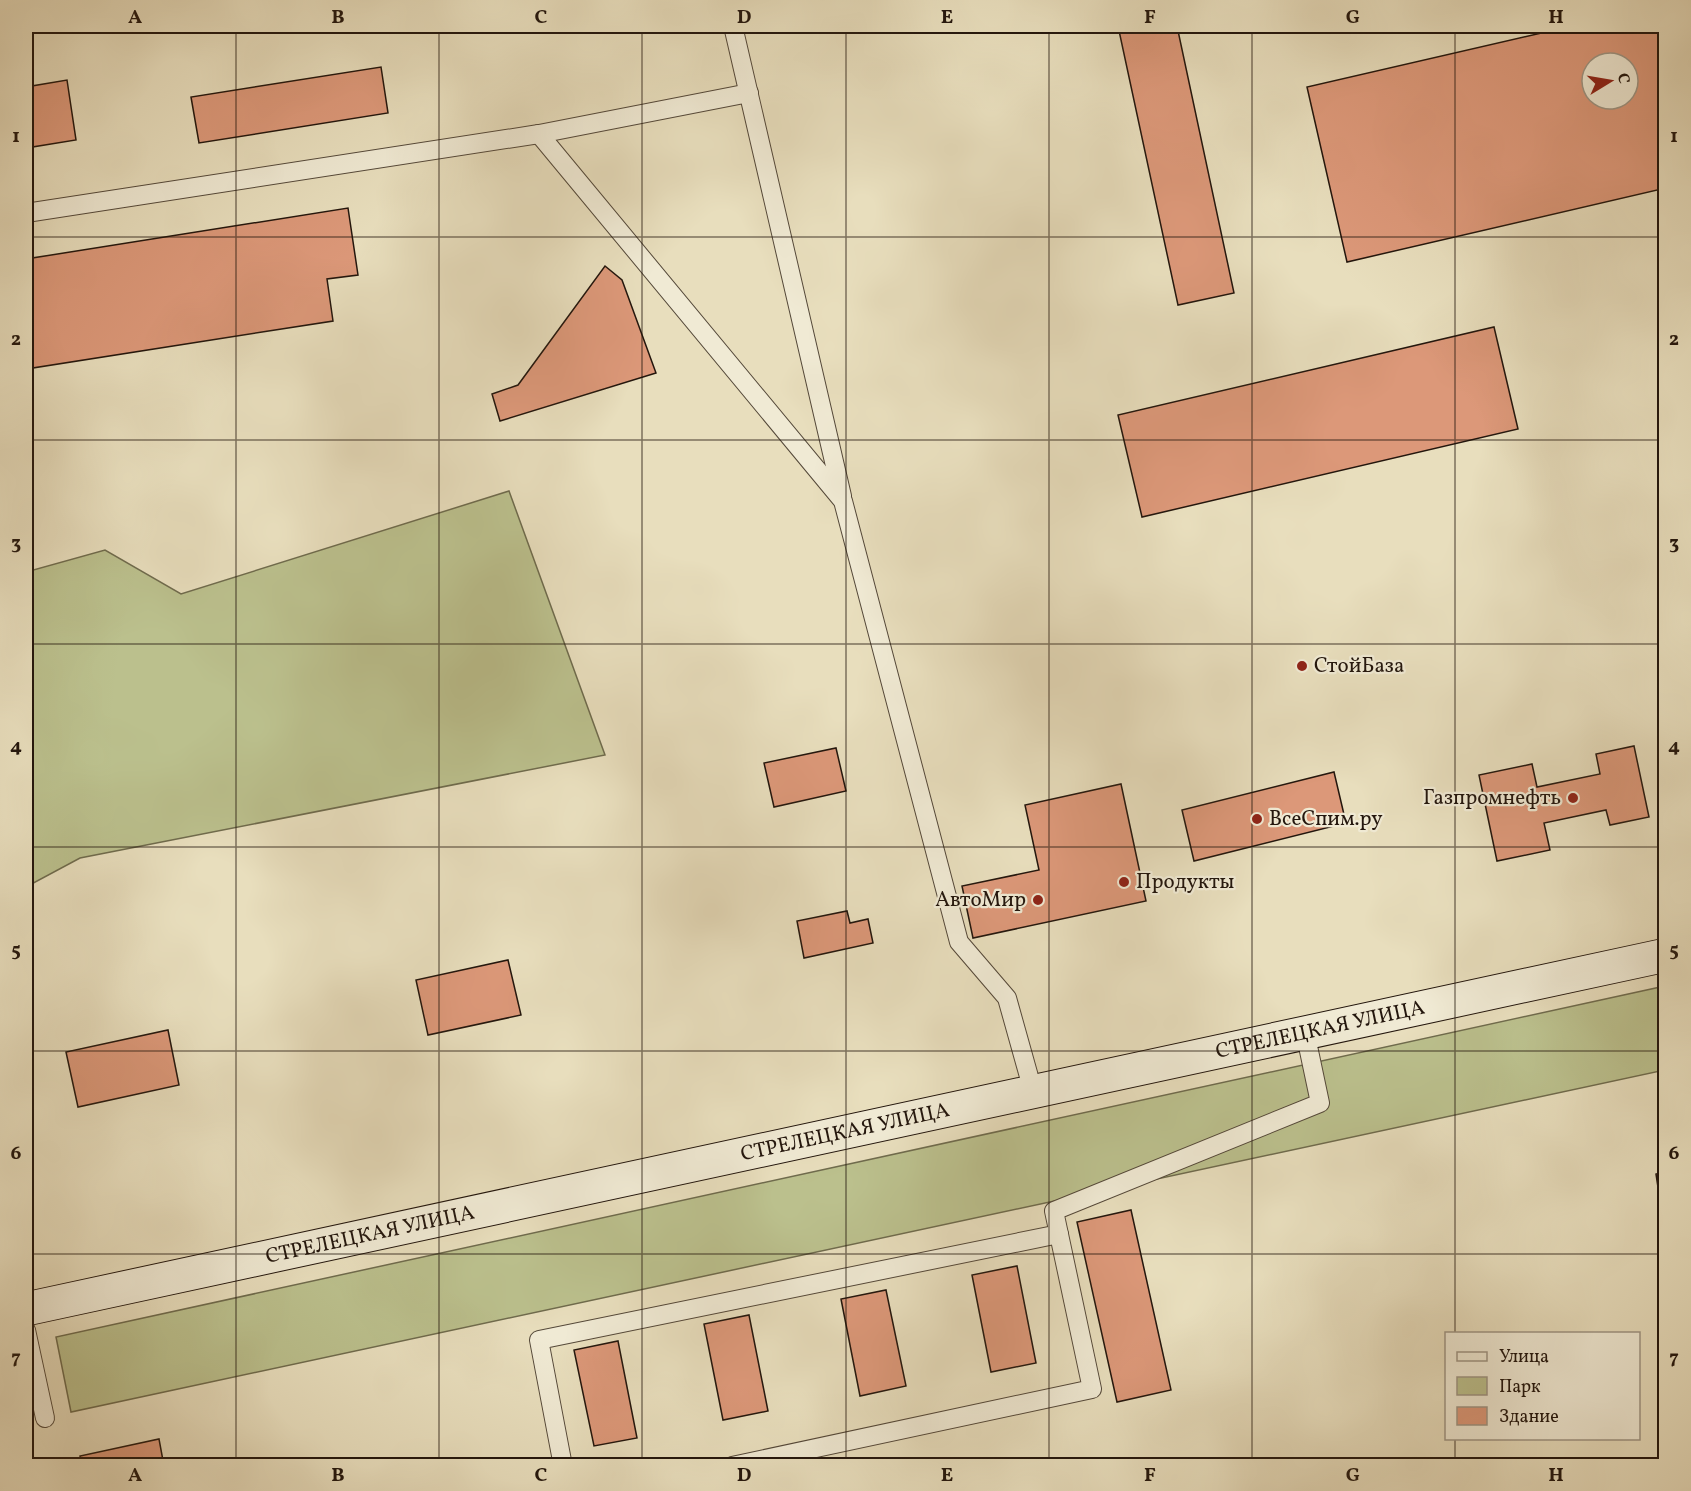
<svg xmlns="http://www.w3.org/2000/svg" width="1691" height="1491" font-family="Vollkorn,serif">
  <style>
    .green { fill: #bbc08d; stroke: #6f6b4d; stroke-width: 1.5 }
    .building { fill: #dc9879; stroke: #23160d; stroke-width: 1.5; fill-rule: evenodd }
    .lines { fill: none; stroke-linecap: round; stroke-linejoin: round }
    .service-casing { stroke: #544839; stroke-width: 20 }
    .secondary-casing { stroke: #23160d; stroke-width: 35 }
    .service { stroke: #f0ead4; stroke-width: 18 }
    .secondary { stroke: #f0ead4; stroke-width: 33 }
    .grid { fill: none; stroke: #23160d; stroke-width: 1.5; stroke-opacity: 0.55 }
    .poi-dot { fill: #8f2418; stroke: #f0ead4; stroke-width: 2 }
    .labels { text-anchor: middle; dominant-baseline: central; stroke-width: 4.5; stroke-linejoin: round; paint-order: stroke }
    .poi-label { font-size: 21px; fill: #23160d; stroke: #f0ead4; text-anchor: start }
    .street-label { font-size: 21px; fill: #23160d; stroke: #f0ead4 }
    .neatline { fill: none; stroke: #23160d; stroke-width: 2 }
    .grid-label { font-size: 20px; text-anchor: middle; font-weight: bold; fill: #23160d }
  </style>
  <rect width="100%" height="100%" fill="#e8debd"/>
  <filter id="stains"><feTurbulence type="fractalNoise" baseFrequency=".00333" numOctaves="4"/><feColorMatrix values="0 0 0 0 .2 0 0 0 0 .09 0 0 0 0 .02 0 0 0 .5 -.17"/></filter>
  <radialGradient id="worn" r=".72"><stop offset=".6" stop-color="#630" stop-opacity="0"/><stop offset="1" stop-color="#630" stop-opacity=".3"/></radialGradient>
  <!-- green -->
  <g class="green">
    <polygon points="509,491 605,755 80,858 26,887 26,572 105,550 181,594"/>
    <polygon points="1665,986 1665,1070 71,1412 56,1337"/>
  </g>
  <!-- building -->
  <g class="building">
    <polygon points="1118,26 1177,26 1234,293 1178,305"/>
    <path d="M1572 26H1663L1666 34V188L1347 262 1307 87ZM1592 63H1628V99H1592Z"/>
    <polygon points="381,67 388,113 199,143 191,97"/>
    <polygon points="67,80 76,140 26,148 26,87"/>
    <polygon points="348,208 358,275 327,279 333,321 26,369 26,259"/>
    <polygon points="605,266 622,280 656,373 500,421 492,394 518,385"/>
    <polygon points="1494,327 1518,429 1142,517 1118,415"/>
    <polygon points="1634,746 1649,817 1610,825 1606,810 1544,823 1550,850 1497,861 1479,775 1532,764 1537,787 1600,774 1596,754"/>
    <polygon points="836,748 846,791 774,807 764,763"/>
    <polygon points="1334,772 1346,823 1194,861 1182,810"/>
    <polygon points="1121,784 1146,901 973,938 962,886 1039,870 1025,805"/>
    <polygon points="847,911 850,923 868,919 873,943 804,958 797,921"/>
    <polygon points="508,960 521,1015 428,1035 416,980"/>
    <polygon points="168,1030 179,1085 78,1107 66,1052"/>
    <polygon points="1666,1172 1666,1219 1663,1220 1656,1174"/>
    <polygon points="1131,1210 1171,1390 1117,1402 1077,1222"/>
    <polygon points="1017,1266 1036,1363 991,1372 972,1275"/>
    <polygon points="886,1290 906,1386 860,1396 841,1299"/>
    <polygon points="749,1315 768,1411 723,1420 704,1324"/>
    <polygon points="618,1341 637,1438 594,1446 574,1350"/>
    <polygon points="159,1439 164,1466 82,1466 80,1456"/>
  </g>
  <g class="lines">
    <defs>
      <g id="service">
        <polyline points="733,26 842,496"/>
        <polyline points="539,134 843,501 959,942 1007,998 1033,1091"/>
        <polyline points="26,213 539,134 749,93"/>
        <polyline points="26,1330 45,1418"/>
        <polyline points="563,1466 539,1340 1059,1234"/>
        <polyline points="732,1466 1092,1389 1054,1211 1320,1103 1305,1032"/>
      </g>
      <g id="secondary">
        <path id="s1" d="M26 1309 1666 955"/>
      </g>
    </defs>
    <!-- service casing -->
    <use href="#service" class="service-casing"/>
    <!-- secondary casing -->
    <use href="#secondary" class="secondary-casing"/>
    <!-- service -->
    <use href="#service" class="service"/>
    <!-- secondary -->
    <use href="#secondary" class="secondary"/>
  </g>
  <!-- grid -->
  <path class="grid" d="M236 26V1466M439 26V1466M642 26V1466M846 26V1466M1049 26V1466M1252 26V1466M1455 26V1334M26 237H1666M26 440H1666M26 644H1666M26 847H1666M26 1051H1666M26 1254H1666M1455 1438V1466"/>
  <!-- markers -->
  <g class="poi-dot">
    <circle cx="1302" cy="666" r="6"/>
    <circle cx="1573" cy="798" r="6"/>
    <circle cx="1257" cy="819" r="6"/>
    <circle cx="1124" cy="882" r="6"/>
    <circle cx="1038" cy="900" r="6"/>
  </g>
  <g class="labels">
    <!-- poi labels -->
    <g class="poi-label">
      <text x="1314" y="666">СтойБаза</text>
      <text x="1561" y="798" text-anchor="end">Газпромнефть</text>
      <text x="1269" y="819">ВсеСпим.ру</text>
      <text x="1136" y="882">Продукты</text>
      <text x="1026" y="900" text-anchor="end">АвтоМир</text>
    </g>
    <!-- street labels -->
    <g class="street-label">
      <text stroke="none"><textPath href="#s1" startOffset="1324">СТРЕЛЕЦКАЯ УЛИЦА</textPath></text>
      <text stroke="none"><textPath href="#s1" startOffset="838">СТРЕЛЕЦКАЯ УЛИЦА</textPath></text>
      <text stroke="none"><textPath href="#s1" startOffset="352">СТРЕЛЕЦКАЯ УЛИЦА</textPath></text>
    </g>
  </g>
  <!-- margin -->
  <rect width="1691" height="1491" fill="none" stroke="#e8debd" stroke-width="66"/>
  <!-- legend -->
  <rect x="1445" y="1332" width="195" height="108" fill="#f0ead4" stroke="#9e9584" stroke-width="1.5"/>
  <rect x="1457" y="1352" width="30" height="9" fill="#f0ead4" stroke="#9e9584" stroke-width="1.5"/>
  <text x="1499" y="1362" font-size="18" fill="#23160d">Улица</text>
  <rect x="1457" y="1377" width="30" height="18" fill="#bbc08d" stroke="#9e9584" stroke-width="1.5"/>
  <text x="1499" y="1392" font-size="18" fill="#23160d">Парк</text>
  <rect x="1457" y="1407" width="30" height="18" fill="#dc9879" stroke="#9e9584" stroke-width="1.5"/>
  <text x="1499" y="1422" font-size="18" fill="#23160d">Здание</text>
  <!-- north arrow -->
  <g transform="translate(1610 81) rotate(79)"><circle r="28" fill="#f0ead4" stroke="#9e9584" stroke-width="1.5"/>
  <path d="M0-4.5L10 22L0 15L-10 22Z" fill="#8f2418"/>
  <text y="-9" font-size="16" font-weight="bold" text-anchor="middle" fill="#23160d">С</text>
  </g>
  <rect x="33" y="33" width="1625" height="1425" class="neatline"/>
  <g class="grid-label">
    <text x="135" y="23">A</text>
    <text x="338" y="23">B</text>
    <text x="541" y="23">C</text>
    <text x="744" y="23">D</text>
    <text x="947" y="23">E</text>
    <text x="1150" y="23">F</text>
    <text x="1353" y="23">G</text>
    <text x="1556" y="23">H</text>
    <text x="16" y="142">1</text>
    <text x="1674" y="142">1</text>
    <text x="16" y="345">2</text>
    <text x="1674" y="345">2</text>
    <text x="16" y="549">3</text>
    <text x="1674" y="549">3</text>
    <text x="16" y="752">4</text>
    <text x="1674" y="752">4</text>
    <text x="16" y="956">5</text>
    <text x="1674" y="956">5</text>
    <text x="16" y="1159">6</text>
    <text x="1674" y="1159">6</text>
    <text x="16" y="1363">7</text>
    <text x="1674" y="1363">7</text>
    <text x="135" y="1481">A</text>
    <text x="338" y="1481">B</text>
    <text x="541" y="1481">C</text>
    <text x="744" y="1481">D</text>
    <text x="947" y="1481">E</text>
    <text x="1150" y="1481">F</text>
    <text x="1353" y="1481">G</text>
    <text x="1556" y="1481">H</text>
  </g>
  <rect width="100%" height="100%" filter="url(#stains)"/>
  <rect width="100%" height="100%" fill="url(#worn)"/>
</svg>
